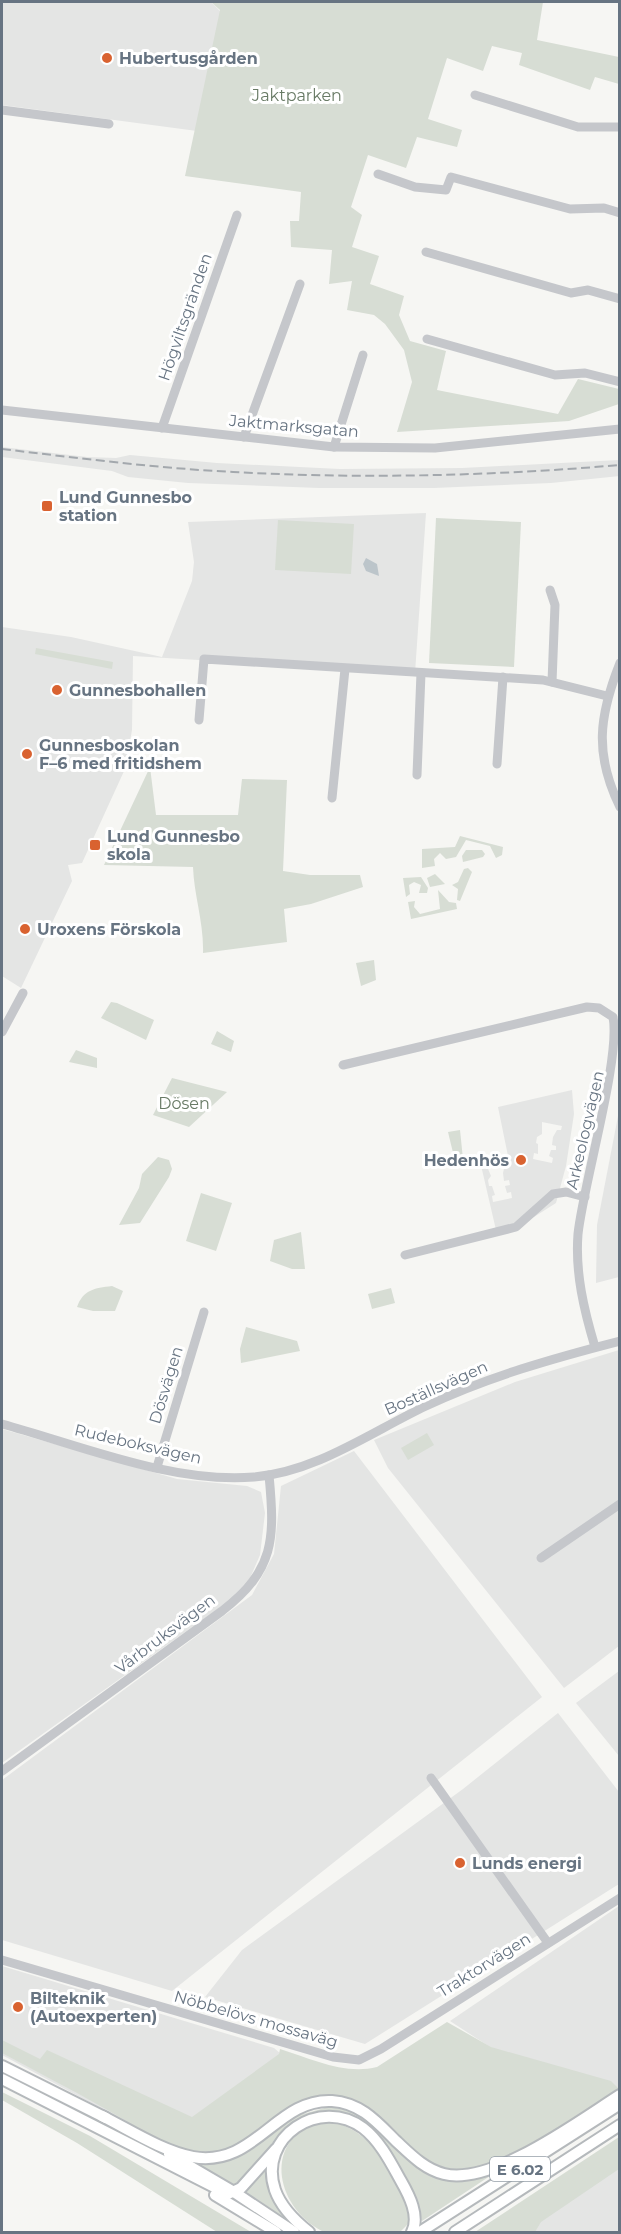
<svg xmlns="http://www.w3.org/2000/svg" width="621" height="2234" font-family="Montserrat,sans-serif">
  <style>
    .built { fill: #e4e5e4; fill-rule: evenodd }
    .green { fill: #d7ddd4 }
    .water { fill: #bcc5ca }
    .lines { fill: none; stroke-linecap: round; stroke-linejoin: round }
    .major-casing { stroke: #b5b9bc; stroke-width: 14 }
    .minor { stroke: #c5c7cb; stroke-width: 9 }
    .major { stroke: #fff; stroke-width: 10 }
    .rail { stroke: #a3a8ad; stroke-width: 2; stroke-dasharray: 9 4.5; stroke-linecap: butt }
    .poi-dot { fill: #d96230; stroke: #fff; stroke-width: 2 }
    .labels { text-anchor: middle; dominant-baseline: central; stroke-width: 6; stroke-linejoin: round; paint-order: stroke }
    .shield { fill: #fff; stroke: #959ea8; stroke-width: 1.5 }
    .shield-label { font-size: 15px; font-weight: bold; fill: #677482 }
    .poi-label { font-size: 16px; font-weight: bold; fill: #677482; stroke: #fff; text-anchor: start }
    .park-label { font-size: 16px; fill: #687a65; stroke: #fff }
    .street-label { font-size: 16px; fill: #677482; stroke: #fff }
  </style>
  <rect width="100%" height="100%" fill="#f6f6f3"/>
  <!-- built -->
  <g class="built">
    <polygon points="2,2 211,2 221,12 197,131 2,105"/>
    <polygon points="2,447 87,457 116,458 130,455 217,463 340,469 462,468 619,460 620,476 551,483 434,488 319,488 188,483 128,477 112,471 2,457"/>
    <polygon points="426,513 415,673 133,656 132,730 125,769 82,863 68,865 72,881 21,988 2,976 2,627 71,637 162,657 192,581 194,562 188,522"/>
    <path d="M572 1090 574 1114 566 1166 556 1203 534 1217 496 1230 480 1161 508 1156 498 1107ZM542 1122 562 1126 561 1130H557L553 1137 552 1145 556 1146V1150H551L549 1156 553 1158 552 1163 533 1159 534 1153 538 1154V1144L536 1143 537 1137 542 1134ZM506 1160 503 1173 504 1181 509 1180 510 1185 505 1186 507 1193 511 1192 512 1198 493 1202 492 1196 495 1195 492 1186H489L488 1180 491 1176 486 1164Z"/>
    <polygon points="619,1111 619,1277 596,1283 597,1225"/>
    <polygon points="619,1350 619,1646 564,1688 388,1468 374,1440 515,1382"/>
    <polygon points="2,1429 177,1479 247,1486 261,1492 265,1513 260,1555 250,1578 230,1600 2,1763"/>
    <polygon points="354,1451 542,1697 172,1991 2,1940 2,1780 252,1595 274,1554 281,1486"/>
    <polygon points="619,1671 619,1756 576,1703"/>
    <polygon points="558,1713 619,1792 619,1884 365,2044 205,1997 242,1950 463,1789"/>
    <polygon points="619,1906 619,2090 613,2094 490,2047 450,2021"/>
    <polygon points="2,1966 274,2048 287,2059 194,2133 169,2145 2,2055"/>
    <polygon points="619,2145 619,2232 516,2232"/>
  </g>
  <!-- green -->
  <g class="green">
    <polygon points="211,2 543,2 537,40 619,57 619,84 595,77 590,90 519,65 522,53 492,46 483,71 447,58 428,119 462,130 457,147 417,137 406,168 368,155 351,207 362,215 352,247 379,256 370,284 404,296 399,315 410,341 446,351 437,390 558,414 578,379 619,389 619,404 569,421 397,432 412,382 404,350 385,324 374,315 347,310 352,281 329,284 332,250 291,247 290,221 299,221 301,192 185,176 220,10"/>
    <polygon points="436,518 521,522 514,667 429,663"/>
    <polygon points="278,520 354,524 351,574 275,570"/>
    <polygon points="36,648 113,662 112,669 35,654"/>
    <path d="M150 767 156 815H238L242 779 287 780 283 871 310 875H360L363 887 311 904 284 909 287 942 203 953C204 923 194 896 193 867L104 865Z"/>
    <polygon points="460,836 503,847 502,855 496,858 490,846 466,840 456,857 446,859 440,853 434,859 435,866 422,868 422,849 455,847"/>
    <polygon points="466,850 482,850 485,854 483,857 463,862 462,856"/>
    <polygon points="468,868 472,872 460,901 457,900 458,889 452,885 458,882 464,869"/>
    <polygon points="435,874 445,884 430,887 427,878"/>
    <polygon points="421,877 428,888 427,893 419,893 421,885 414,882 409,885 410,894 406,897 403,878"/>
    <polygon points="438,890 449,902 456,903 457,909 411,919 408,902 415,901 414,907 420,914 440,909"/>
    <polygon points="374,960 376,980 361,986 356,963"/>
    <polygon points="111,1002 117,1003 154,1020 146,1040 101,1018"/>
    <polygon points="217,1031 234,1041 231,1052 211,1044"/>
    <polygon points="76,1050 97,1058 97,1068 69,1062"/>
    <polygon points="172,1078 227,1092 189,1127 153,1115"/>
    <polygon points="460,1130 463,1159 455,1161 448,1132"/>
    <polygon points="158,1157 169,1160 172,1169 169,1177 140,1223 119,1225 139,1188 142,1174"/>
    <polygon points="201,1193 232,1203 216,1251 186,1241"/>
    <polygon points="301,1232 305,1269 292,1269 270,1261 274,1240"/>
    <path d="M112 1286 123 1291 115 1311H93L77 1307C83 1290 94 1288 112 1286Z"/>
    <polygon points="391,1288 395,1303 372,1309 368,1294"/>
    <polygon points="246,1327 297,1341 300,1351 241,1363 240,1349"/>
    <polygon points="427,1433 434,1445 408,1460 401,1448"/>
    <path d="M447 2022 491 2047 611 2081 619 2089C575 2117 492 2187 437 2166 424 2161 413 2151 404 2142 382 2120 367 2099 334 2097 289 2094 264 2133 227 2150 217 2155 202 2154 191 2151 159 2143 131 2123 102 2107 69 2088 35 2071 2 2053V2040L40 2059 47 2050 192 2117 279 2054 280 2049C312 2059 344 2075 377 2067Z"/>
    <polygon points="2,2092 90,2136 251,2232 217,2232 77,2143 2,2100"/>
    <path d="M328 2107C401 2113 398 2199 490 2176L422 2221C417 2191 400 2168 379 2147 370 2137 358 2120 347 2115 301 2093 264 2158 238 2184L231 2186 196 2164 226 2161 238 2157 296 2116Z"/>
    <path d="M323 2121C372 2125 394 2172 409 2214V2223L400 2232C386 2232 331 2234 322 2231 274 2206 262 2137 323 2121Z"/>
    <polygon points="619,2137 619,2169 541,2222 535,2232 475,2232"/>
    <polygon points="267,2167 269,2167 290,2221 243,2193"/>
  </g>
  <!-- water -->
  <polygon class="water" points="366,558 377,564 379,576 366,571 363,564"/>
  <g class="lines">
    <defs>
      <g id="major">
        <polyline points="2,2066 106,2118"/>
        <polyline points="2,2079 228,2194 241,2188 276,2149"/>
        <path d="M102 2116C130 2130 162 2151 193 2157 255 2168 276 2098 332 2101 361 2103 377 2122 396 2141 410 2154 424 2169 444 2174 492 2186 579 2121 620 2095"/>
        <polyline points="169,2154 234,2192 294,2232"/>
        <polyline points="215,2195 276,2232"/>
        <path d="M309 2232C295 2221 281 2207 275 2190 257 2137 320 2096 363 2128 380 2141 391 2163 401 2181 409 2195 420 2216 412 2232"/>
        <polyline points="420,2232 620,2104"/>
        <polyline points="455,2232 620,2125"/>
      </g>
    </defs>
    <!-- major casing -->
    <use href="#major" class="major-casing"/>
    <!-- minor -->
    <g class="minor">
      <polyline points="475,95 578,127 620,127"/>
      <polyline points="2,110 109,124"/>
      <polyline points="378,174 415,187 446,190 451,177 570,209 604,208 620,213"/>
      <polyline points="426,252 571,293 588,290 620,299"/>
      <polyline points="427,339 555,375 585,373 620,382"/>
      <polyline points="2,410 334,447 435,448 620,429"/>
      <polyline points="162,428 237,215"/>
      <polyline points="244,437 300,284"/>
      <polyline points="334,447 363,355"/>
      <polyline points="550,590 555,605 552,682"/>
      <path d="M620 663C599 716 594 754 620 807"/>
      <polyline points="199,720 204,659 543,680 607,696"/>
      <polyline points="497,764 503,677"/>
      <polyline points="417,775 421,673"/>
      <polyline points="332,798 345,669"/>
      <polyline points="2,1032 23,993"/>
      <path d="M343 1065 587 1007 599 1008 613 1017C621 1058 583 1185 578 1234 575 1273 584 1310 595 1347"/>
      <polyline points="405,1255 516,1227 553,1194 566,1192 585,1197"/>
      <path d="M2 1424C79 1445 173 1484 254 1477 316 1472 371 1432 426 1406 487 1377 554 1358 620 1341"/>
      <polyline points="157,1467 204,1312"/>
      <polyline points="541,1558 620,1504"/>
      <path d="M2 1771 222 1611C275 1570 275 1539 269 1475"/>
      <polyline points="431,1778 548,1943"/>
      <polyline points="2,1960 333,2057 359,2060 381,2049 620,1898"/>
    </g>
    <!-- major -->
    <use href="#major" class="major"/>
    <!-- rail -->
    <path class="rail" d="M2 449C78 458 155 468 233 472 362 479 490 476 620 465"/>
  </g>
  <!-- markers -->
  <g class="poi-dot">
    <circle cx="107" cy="58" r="6"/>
    <rect x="41" y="500" width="12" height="12" rx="3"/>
    <circle cx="57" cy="690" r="6"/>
    <circle cx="27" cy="754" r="6"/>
    <rect x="89" y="839" width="12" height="12" rx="3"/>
    <circle cx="25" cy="929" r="6"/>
    <circle cx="521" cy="1160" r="6"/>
    <circle cx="460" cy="1863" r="6"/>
    <circle cx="18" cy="2007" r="6"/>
  </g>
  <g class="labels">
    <!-- shield labels -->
    <rect class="shield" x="490" y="2157" width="60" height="24" rx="4.5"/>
    <g class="shield-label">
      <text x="520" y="2169">E 6.02</text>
    </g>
    <!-- poi labels -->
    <g class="poi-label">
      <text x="119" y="58">Hubertusgården</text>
      <text x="59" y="497">Lund Gunnesbo<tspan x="59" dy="18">station</tspan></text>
      <text x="69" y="690">Gunnesbohallen</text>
      <text x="39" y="745">Gunnesboskolan<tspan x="39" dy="18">F–6 med fritidshem</tspan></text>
      <text x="107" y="836">Lund Gunnesbo<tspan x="107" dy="18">skola</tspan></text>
      <text x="37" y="929">Uroxens Förskola</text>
      <text x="509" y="1160" text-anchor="end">Hedenhös</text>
      <text x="472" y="1863">Lunds energi</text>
      <text x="30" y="1998">Bilteknik<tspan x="30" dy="18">(Autoexperten)</tspan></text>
    </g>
    <!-- park labels -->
    <g class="park-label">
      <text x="297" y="95">Jaktparken</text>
      <text x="184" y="1103">Dösen</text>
    </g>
    <!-- street labels -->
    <g class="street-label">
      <text transform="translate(185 317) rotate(-71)">Högviltsgränden</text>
      <text transform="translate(294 426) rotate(5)">Jaktmarksgatan</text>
      <text transform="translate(585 1130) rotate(-77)">Arkeologvägen</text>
      <text transform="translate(166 1385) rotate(-73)">Dösvägen</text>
      <text transform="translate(436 1388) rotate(-24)">Boställsvägen</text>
      <text transform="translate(138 1444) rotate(13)">Rudeboksvägen</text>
      <text transform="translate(165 1634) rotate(-37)">Vårbruksvägen</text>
      <text transform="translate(484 1965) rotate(-32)">Traktorvägen</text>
      <text transform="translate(256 2019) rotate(16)">Nöbbelövs mossaväg</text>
    </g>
  </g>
  <!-- border -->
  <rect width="621" height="2234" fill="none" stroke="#677482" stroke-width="6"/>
</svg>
